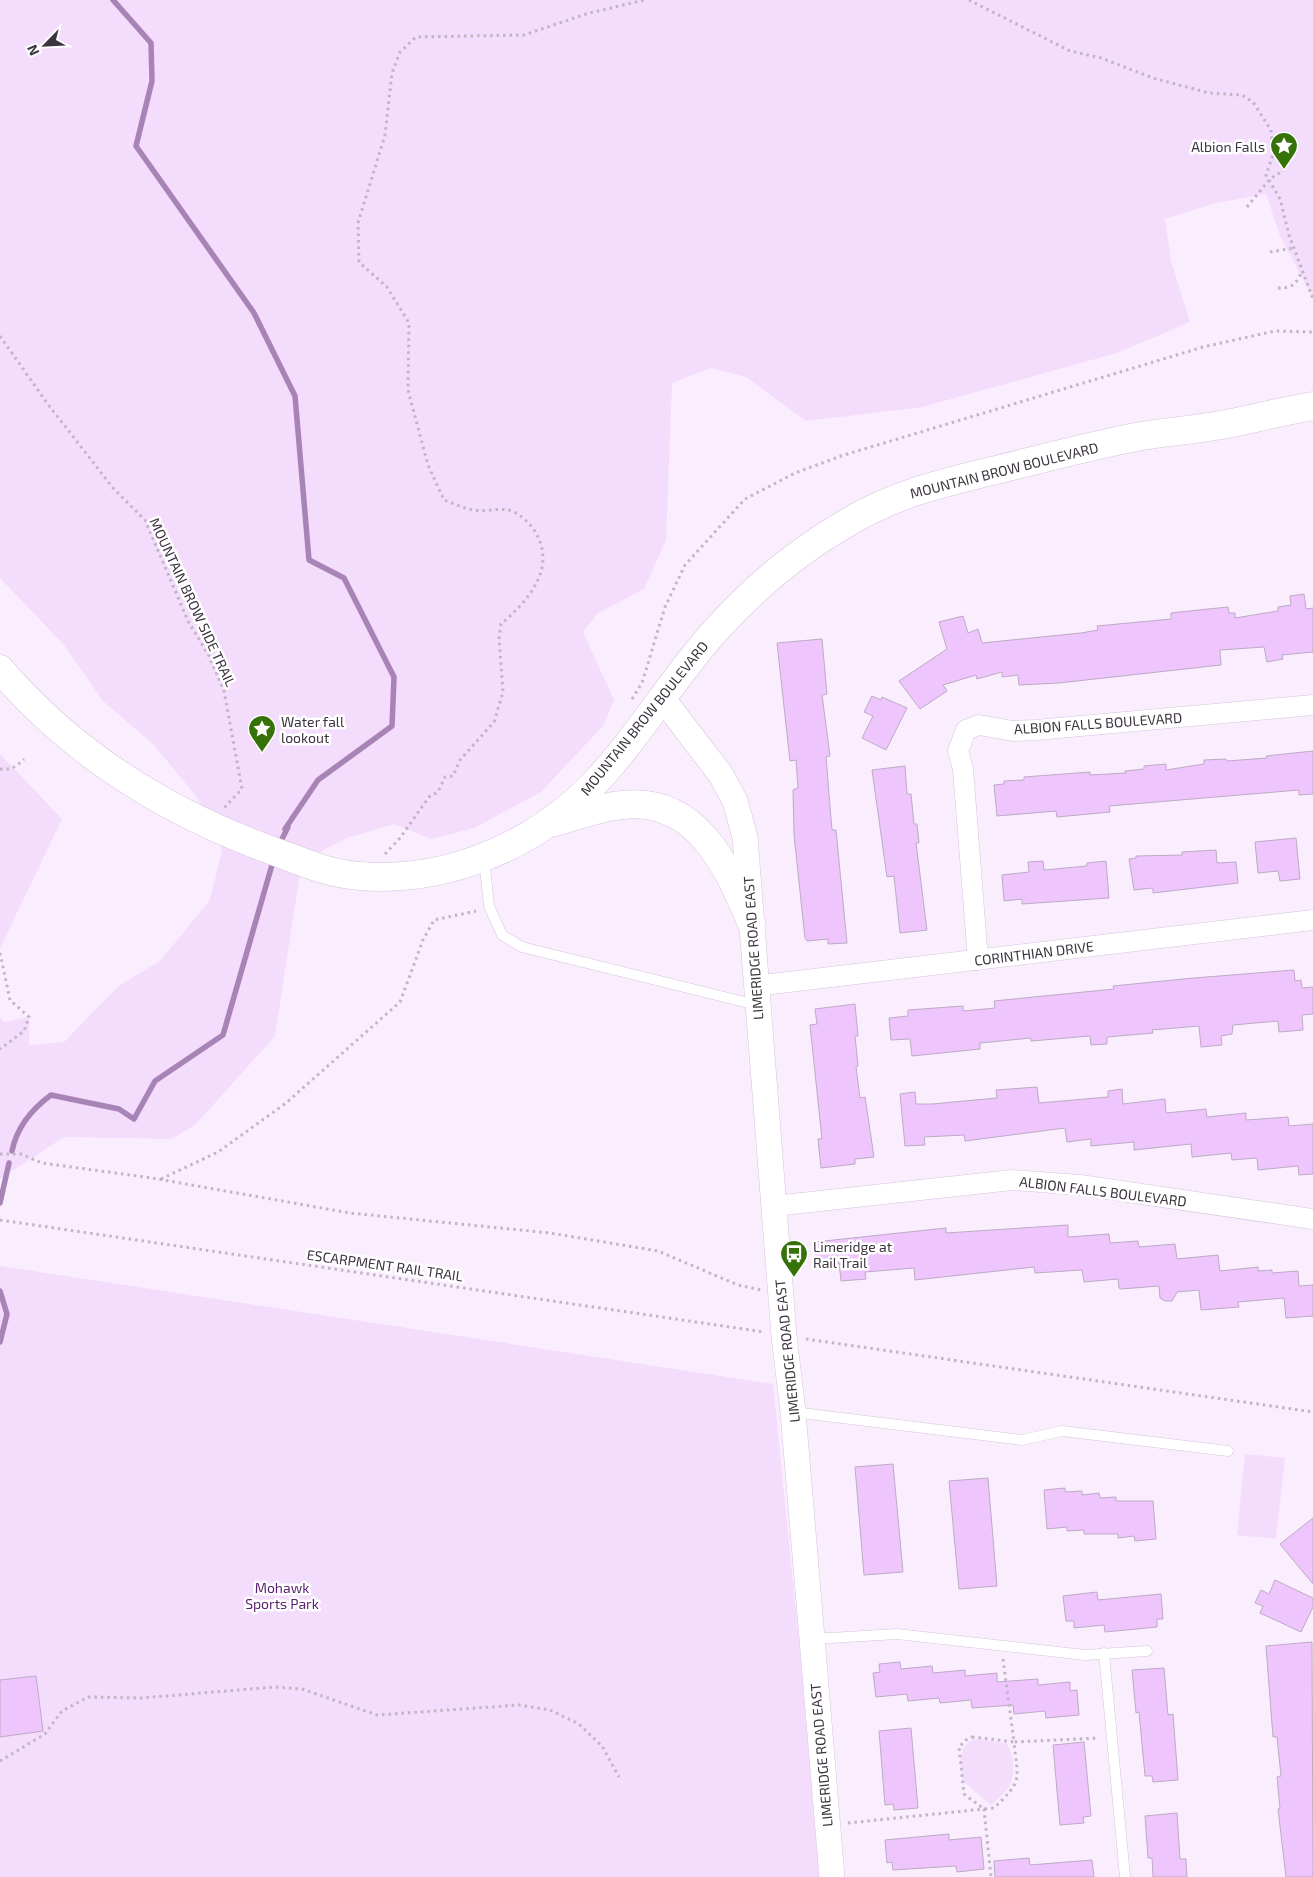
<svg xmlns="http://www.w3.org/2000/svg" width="1313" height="1877" font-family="'Exo 2',sans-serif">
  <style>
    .green { fill: #f3dcfc }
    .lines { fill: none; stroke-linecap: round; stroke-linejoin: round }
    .stream { stroke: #a883b5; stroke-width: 5.5 }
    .building { fill: #eec6fd; stroke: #bdaac4 }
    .service-casing { stroke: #d6c3dd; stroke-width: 11 }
    .minor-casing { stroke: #d6c3dd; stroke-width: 21 }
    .tertiary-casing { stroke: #d6c3dd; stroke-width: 26 }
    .secondary-casing { stroke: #d6c3dd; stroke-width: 29 }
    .path { stroke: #c0b5c3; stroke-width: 3; stroke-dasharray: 2.5 4; stroke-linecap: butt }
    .service { stroke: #fff; stroke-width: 10 }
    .minor { stroke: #fff; stroke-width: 20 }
    .tertiary { stroke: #fff; stroke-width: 25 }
    .secondary { stroke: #fff; stroke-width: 28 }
    .labels { text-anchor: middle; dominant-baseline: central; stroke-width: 5; stroke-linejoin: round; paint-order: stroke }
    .poi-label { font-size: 14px; fill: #3c343e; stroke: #fff; text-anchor: start }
    .street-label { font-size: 14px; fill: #3c343e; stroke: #fff }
    .park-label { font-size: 14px; fill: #581d6c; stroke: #fff }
  </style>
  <rect width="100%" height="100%" fill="#faeefe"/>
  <!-- green -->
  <g class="green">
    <polygon points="0,0 1313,0 1313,298 1280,236 1266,194 1216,203 1165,219 1171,261 1190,322 1117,353 922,407 806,421 746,377 711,368 672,383 666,540 644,589 598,613 583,632 614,700 603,726 541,792 474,828 431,839 394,824 347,838 323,850 299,879 275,1036 196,1124 172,1139 64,1137 0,1179 0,1017 4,1022 29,1017 29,1045 64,1042 120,985 160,961 210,900 222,850 197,797 153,744 103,701 64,645 0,578"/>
    <polygon points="0,754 62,819 0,948"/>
    <polygon points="0,1266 773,1384 799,1642 819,1877 0,1877"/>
    <polygon points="1245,1454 1285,1458 1276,1539 1237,1535"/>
    <path d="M974 1739 1006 1743C1014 1753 1017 1776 1008 1788 1004 1794 997 1799 991 1805L963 1781C959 1765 958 1746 974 1739Z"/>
  </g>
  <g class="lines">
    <!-- stream -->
    <g class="stream">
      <polyline points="113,0 151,43 152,81 136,146 254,313 295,396 309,560 344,578 394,677 392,726 318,780 285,829 288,827 279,845"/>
      <path d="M12 1151C17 1126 32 1109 51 1095L119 1109 134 1119 155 1081 223 1035 274 858"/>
      <polyline points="0,1203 9,1163"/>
      <polyline points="0,1291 7,1314 0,1342"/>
    </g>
  </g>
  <!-- building -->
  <g class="building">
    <polygon points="1304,594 1306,609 1313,608 1313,652 1282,655 1283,659 1267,662 1264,647 1220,650 1221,665 1059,683 1019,685 1018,675 1002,677 1002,672 977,679 976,675 943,685 947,691 920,709 899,681 947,649 939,622 963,616 968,633 978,629 982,643 1081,633 1098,630 1097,626 1171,619 1171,613 1208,609 1228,607 1229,613 1235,613 1235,618 1278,611 1278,607 1291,605 1290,596"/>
    <polygon points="822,639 827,694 822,695 830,756 826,757 832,830 836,830 847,943 828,944 828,939 807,941 805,938 794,835 793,790 798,788 796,760 790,761 777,643"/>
    <polygon points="872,696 881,700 882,697 907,708 886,750 862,738 873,716 864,712"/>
    <polygon points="1313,751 1313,794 1299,795 1299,790 1109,806 1110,812 1057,817 1056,811 997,816 994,785 1004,784 1004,781 1024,780 1024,777 1090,772 1090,775 1126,773 1125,771 1144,769 1144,766 1166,764 1166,770 1204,764 1204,760 1226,759 1227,761 1267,758 1266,756"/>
    <polygon points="905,766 907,794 911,794 914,824 917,824 919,843 916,843 927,930 900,933 894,876 887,877 872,770"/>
    <polygon points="1296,838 1300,879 1280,881 1278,871 1258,873 1255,842"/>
    <polygon points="1216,850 1217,863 1236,862 1238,883 1153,893 1153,888 1134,890 1129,859 1136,858 1136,856 1182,855 1182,852"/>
    <polygon points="1043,861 1044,870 1087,866 1087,863 1106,861 1109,898 1022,904 1022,899 1004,901 1002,875 1029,872 1028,862"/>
    <polygon points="1294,970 1295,981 1301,980 1302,988 1313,987 1313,1014 1302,1015 1303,1030 1279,1032 1278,1021 1233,1025 1232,1034 1221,1036 1222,1045 1201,1047 1199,1026 1152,1030 1153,1033 1107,1037 1107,1044 1091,1045 1090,1036 1031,1041 1031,1038 980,1043 980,1049 912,1056 910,1039 891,1040 889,1018 908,1016 908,1010 963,1006 963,1011 995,1008 994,1001 1114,989 1113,986 1194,978"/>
    <polygon points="855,1004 858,1036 855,1036 858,1066 856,1067 860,1098 865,1097 874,1157 855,1159 855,1164 821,1168 818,1139 822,1139 810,1025 817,1024 815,1009"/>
    <polygon points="1037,1087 1039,1103 1108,1097 1108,1091 1122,1089 1123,1104 1165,1099 1166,1113 1206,1109 1207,1117 1246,1113 1246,1120 1288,1117 1289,1126 1313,1124 1313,1174 1299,1175 1298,1166 1258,1170 1257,1158 1232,1160 1231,1153 1192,1157 1191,1144 1134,1150 1134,1142 1091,1146 1091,1139 1067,1142 1065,1128 965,1141 964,1135 924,1137 925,1145 905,1146 900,1094 915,1092 916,1104 932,1104 997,1098 996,1090"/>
    <polygon points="1068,1225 1068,1237 1109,1234 1110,1243 1138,1241 1139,1247 1175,1244 1177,1259 1218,1255 1220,1271 1258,1267 1258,1271 1272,1270 1272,1273 1298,1271 1299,1286 1313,1285 1313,1316 1286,1318 1284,1298 1238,1302 1239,1307 1201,1310 1199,1290 1177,1292 1172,1301 1165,1301 1160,1298 1159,1286 1121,1289 1119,1288 1118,1279 1084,1282 1082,1270 1035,1273 1034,1267 915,1280 914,1268 865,1272 866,1279 841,1281 839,1263 817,1265 815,1242 946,1228 946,1233"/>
    <polygon points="893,1464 903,1572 864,1575 855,1467"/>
    <polygon points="988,1478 997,1586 959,1589 949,1481"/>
    <polygon points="1065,1488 1065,1492 1082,1491 1082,1495 1099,1493 1100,1498 1116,1497 1116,1501 1153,1501 1156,1539 1135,1541 1134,1536 1118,1538 1118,1534 1084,1534 1084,1530 1067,1531 1067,1527 1047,1529 1044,1490"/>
    <polygon points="1313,1518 1313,1584 1280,1544"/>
    <polygon points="1275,1580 1313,1598 1313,1607 1301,1632 1260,1613 1263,1606 1255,1603 1261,1590 1269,1594"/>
    <polygon points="1097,1592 1098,1600 1161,1594 1163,1619 1157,1619 1157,1627 1105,1632 1104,1625 1074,1628 1074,1621 1066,1621 1063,1596"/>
    <polygon points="1312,1642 1313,1877 1286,1877 1278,1809 1280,1809 1277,1777 1281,1776 1277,1737 1273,1737 1266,1646"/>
    <polygon points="900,1662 901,1669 932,1666 933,1673 965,1670 965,1676 997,1673 997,1682 1038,1679 1038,1685 1070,1682 1070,1691 1077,1690 1079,1715 1046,1718 1045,1711 1014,1714 1013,1705 972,1708 971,1700 940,1703 939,1698 908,1701 907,1694 876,1697 873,1673 880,1672 879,1664"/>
    <polygon points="1164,1668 1168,1715 1173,1714 1178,1780 1153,1782 1152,1776 1145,1776 1139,1712 1136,1713 1132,1670"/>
    <polygon points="36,1676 43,1731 0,1737 0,1680"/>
    <polygon points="911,1728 918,1808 894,1810 893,1804 885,1805 879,1731"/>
    <polygon points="1084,1742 1091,1816 1083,1817 1084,1823 1060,1825 1053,1745"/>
    <polygon points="1177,1813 1180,1859 1186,1859 1187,1877 1153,1877 1152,1858 1148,1858 1145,1816"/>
    <polygon points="949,1834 949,1840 981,1837 984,1869 957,1872 956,1866 893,1870 892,1862 887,1863 885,1840"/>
    <polygon points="1029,1858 1030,1865 1092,1860 1094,1877 995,1877 994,1861"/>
  </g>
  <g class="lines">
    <defs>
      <g id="service">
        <polyline points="484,858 489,906 502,935 522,947 757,1005"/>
        <polyline points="793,1412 1022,1440 1062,1431 1228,1451"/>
        <polyline points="813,1639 897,1634 1085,1655 1147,1651"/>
        <polyline points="1104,1653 1125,1877"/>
      </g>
      <g id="minor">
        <polyline points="978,960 963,769 958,751 966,730 979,725 1013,731 1036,730 1313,705"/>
        <polyline points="755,986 1313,920"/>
        <polyline points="774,1206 1012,1180 1080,1185 1313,1219"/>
      </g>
      <polyline id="tertiary" points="663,699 721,775 735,801 745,837 784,1336 793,1412 832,1877"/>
      <g id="secondary">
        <path d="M0 669C71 752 163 810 265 848 296 859 327 874 360 876 445 883 531 847 590 788 637 740 671 680 715 631 755 587 794 554 845 524 894 494 942 483 996 470 1041 459 1086 447 1131 438 1159 432 1187 431 1215 426 1248 421 1280 411 1313 406"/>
        <path d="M555 822C577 816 600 807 622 805 696 796 727 865 751 922"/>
      </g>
    </defs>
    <!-- service casing -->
    <use href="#service" class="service-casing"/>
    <!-- minor casing -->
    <use href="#minor" class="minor-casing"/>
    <!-- tertiary casing -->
    <use href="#tertiary" class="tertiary-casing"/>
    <!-- secondary casing -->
    <use href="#secondary" class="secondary-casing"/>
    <!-- path -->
    <g class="path">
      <polyline points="969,0 1070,51 1101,58 1153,78 1209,93 1242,95 1253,102 1271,130 1273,155 1266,175 1280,199 1289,235 1313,299"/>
      <polyline points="1247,207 1270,179 1284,170"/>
      <polyline points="1270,252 1294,248"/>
      <path d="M1278 288C1293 288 1296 284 1302 271"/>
      <polyline points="0,336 47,403 113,488 145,520 188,621 209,656 224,691 242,789 223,809"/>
      <polyline points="632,699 642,683 665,607 685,565 745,499 795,473 841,456 1203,347 1275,331 1313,332"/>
      <path d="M0 769C11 770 16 767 24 759"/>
      <path d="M385 854 400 838 429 797 438 792 445 777 453 776 460 760 494 722 503 692 499 639 501 624C529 600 558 567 534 530 529 522 518 512 508 510 497 508 484 512 473 510 463 508 453 503 444 500L428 465 408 390 409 323 387 287 359 262 358 223 385 135 392 73 400 52 416 37 524 35 586 14 644 0"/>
      <polyline points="0,953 10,1000 29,1017 24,1031 0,1049"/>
      <polyline points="0,1154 21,1154 42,1163 152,1178 350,1213 550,1233 658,1251 738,1285 761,1290"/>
      <polyline points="161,1179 218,1152 286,1103 400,1002 423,940 434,920 476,911"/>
      <polyline points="0,1220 764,1332"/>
      <polyline points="806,1339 1313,1412"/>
      <polyline points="1003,1659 1014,1742 1099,1738"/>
      <path d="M972 1737 1014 1742C1018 1781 1023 1780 994 1808L984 1809 964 1794 959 1747 966 1740Z"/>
      <polyline points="0,1761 45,1734 62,1711 88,1697 141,1698 275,1687 302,1689 377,1715 519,1705 550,1710 579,1724 602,1746 619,1777"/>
      <polyline points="848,1823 984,1809 991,1877"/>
    </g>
    <!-- service -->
    <use href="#service" class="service"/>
    <!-- minor -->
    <use href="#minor" class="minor"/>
    <!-- tertiary -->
    <use href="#tertiary" class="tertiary"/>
    <!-- secondary -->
    <use href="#secondary" class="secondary"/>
  </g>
  <!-- icons -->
  <defs>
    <symbol id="sight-pin" viewBox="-11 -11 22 30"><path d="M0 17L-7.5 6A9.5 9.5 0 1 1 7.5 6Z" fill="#357208" stroke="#fff"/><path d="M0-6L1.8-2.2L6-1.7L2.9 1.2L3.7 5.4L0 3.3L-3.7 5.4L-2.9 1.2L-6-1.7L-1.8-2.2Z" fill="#fff"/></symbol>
    <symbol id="bus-pin" viewBox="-11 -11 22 30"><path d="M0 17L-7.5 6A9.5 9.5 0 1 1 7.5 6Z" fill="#357208" stroke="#fff"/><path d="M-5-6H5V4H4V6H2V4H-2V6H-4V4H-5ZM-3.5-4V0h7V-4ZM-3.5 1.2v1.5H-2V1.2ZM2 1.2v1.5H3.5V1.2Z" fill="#fff"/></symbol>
  </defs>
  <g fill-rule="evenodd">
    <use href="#sight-pin" x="1268" y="130" width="32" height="43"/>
    <use href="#sight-pin" x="246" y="713" width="32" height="43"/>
    <use href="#bus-pin" x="778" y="1238" width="32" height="43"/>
  </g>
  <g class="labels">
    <!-- poi labels -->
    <g class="poi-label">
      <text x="1265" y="146" text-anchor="end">Albion Falls</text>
      <text x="281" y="721">Water fall<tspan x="281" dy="16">lookout</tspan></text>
      <text x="813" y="1246">Limeridge at<tspan x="813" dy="16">Rail Trail</tspan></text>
    </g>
    <!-- street labels -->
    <g class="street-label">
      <text transform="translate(1004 470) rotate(-14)">MOUNTAIN BROW BOULEVARD</text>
      <text transform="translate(193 602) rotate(65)">MOUNTAIN BROW SIDE TRAIL</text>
      <text transform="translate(644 718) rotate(-51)">MOUNTAIN BROW BOULEVARD</text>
      <text transform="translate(1098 723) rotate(-4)">ALBION FALLS BOULEVARD</text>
      <text transform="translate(753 948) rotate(-94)">LIMERIDGE ROAD EAST</text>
      <text transform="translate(1034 953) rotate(-7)">CORINTHIAN DRIVE</text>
      <text transform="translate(1103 1191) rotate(7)">ALBION FALLS BOULEVARD</text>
      <text transform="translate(385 1265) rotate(8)">ESCARPMENT RAIL TRAIL</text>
      <text transform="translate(787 1351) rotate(-96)">LIMERIDGE ROAD EAST</text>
      <text transform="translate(821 1755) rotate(-95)">LIMERIDGE ROAD EAST</text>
    </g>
    <!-- park labels -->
    <g class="park-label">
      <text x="282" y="1587">Mohawk<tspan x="282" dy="16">Sports Park</tspan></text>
    </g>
  </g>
  <!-- north arrow -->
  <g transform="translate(45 45) rotate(246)" stroke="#ffffff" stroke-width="4" paint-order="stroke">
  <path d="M0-4L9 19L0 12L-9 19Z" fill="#3c343e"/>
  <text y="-8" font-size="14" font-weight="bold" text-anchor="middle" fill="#3c343e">N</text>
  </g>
</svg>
